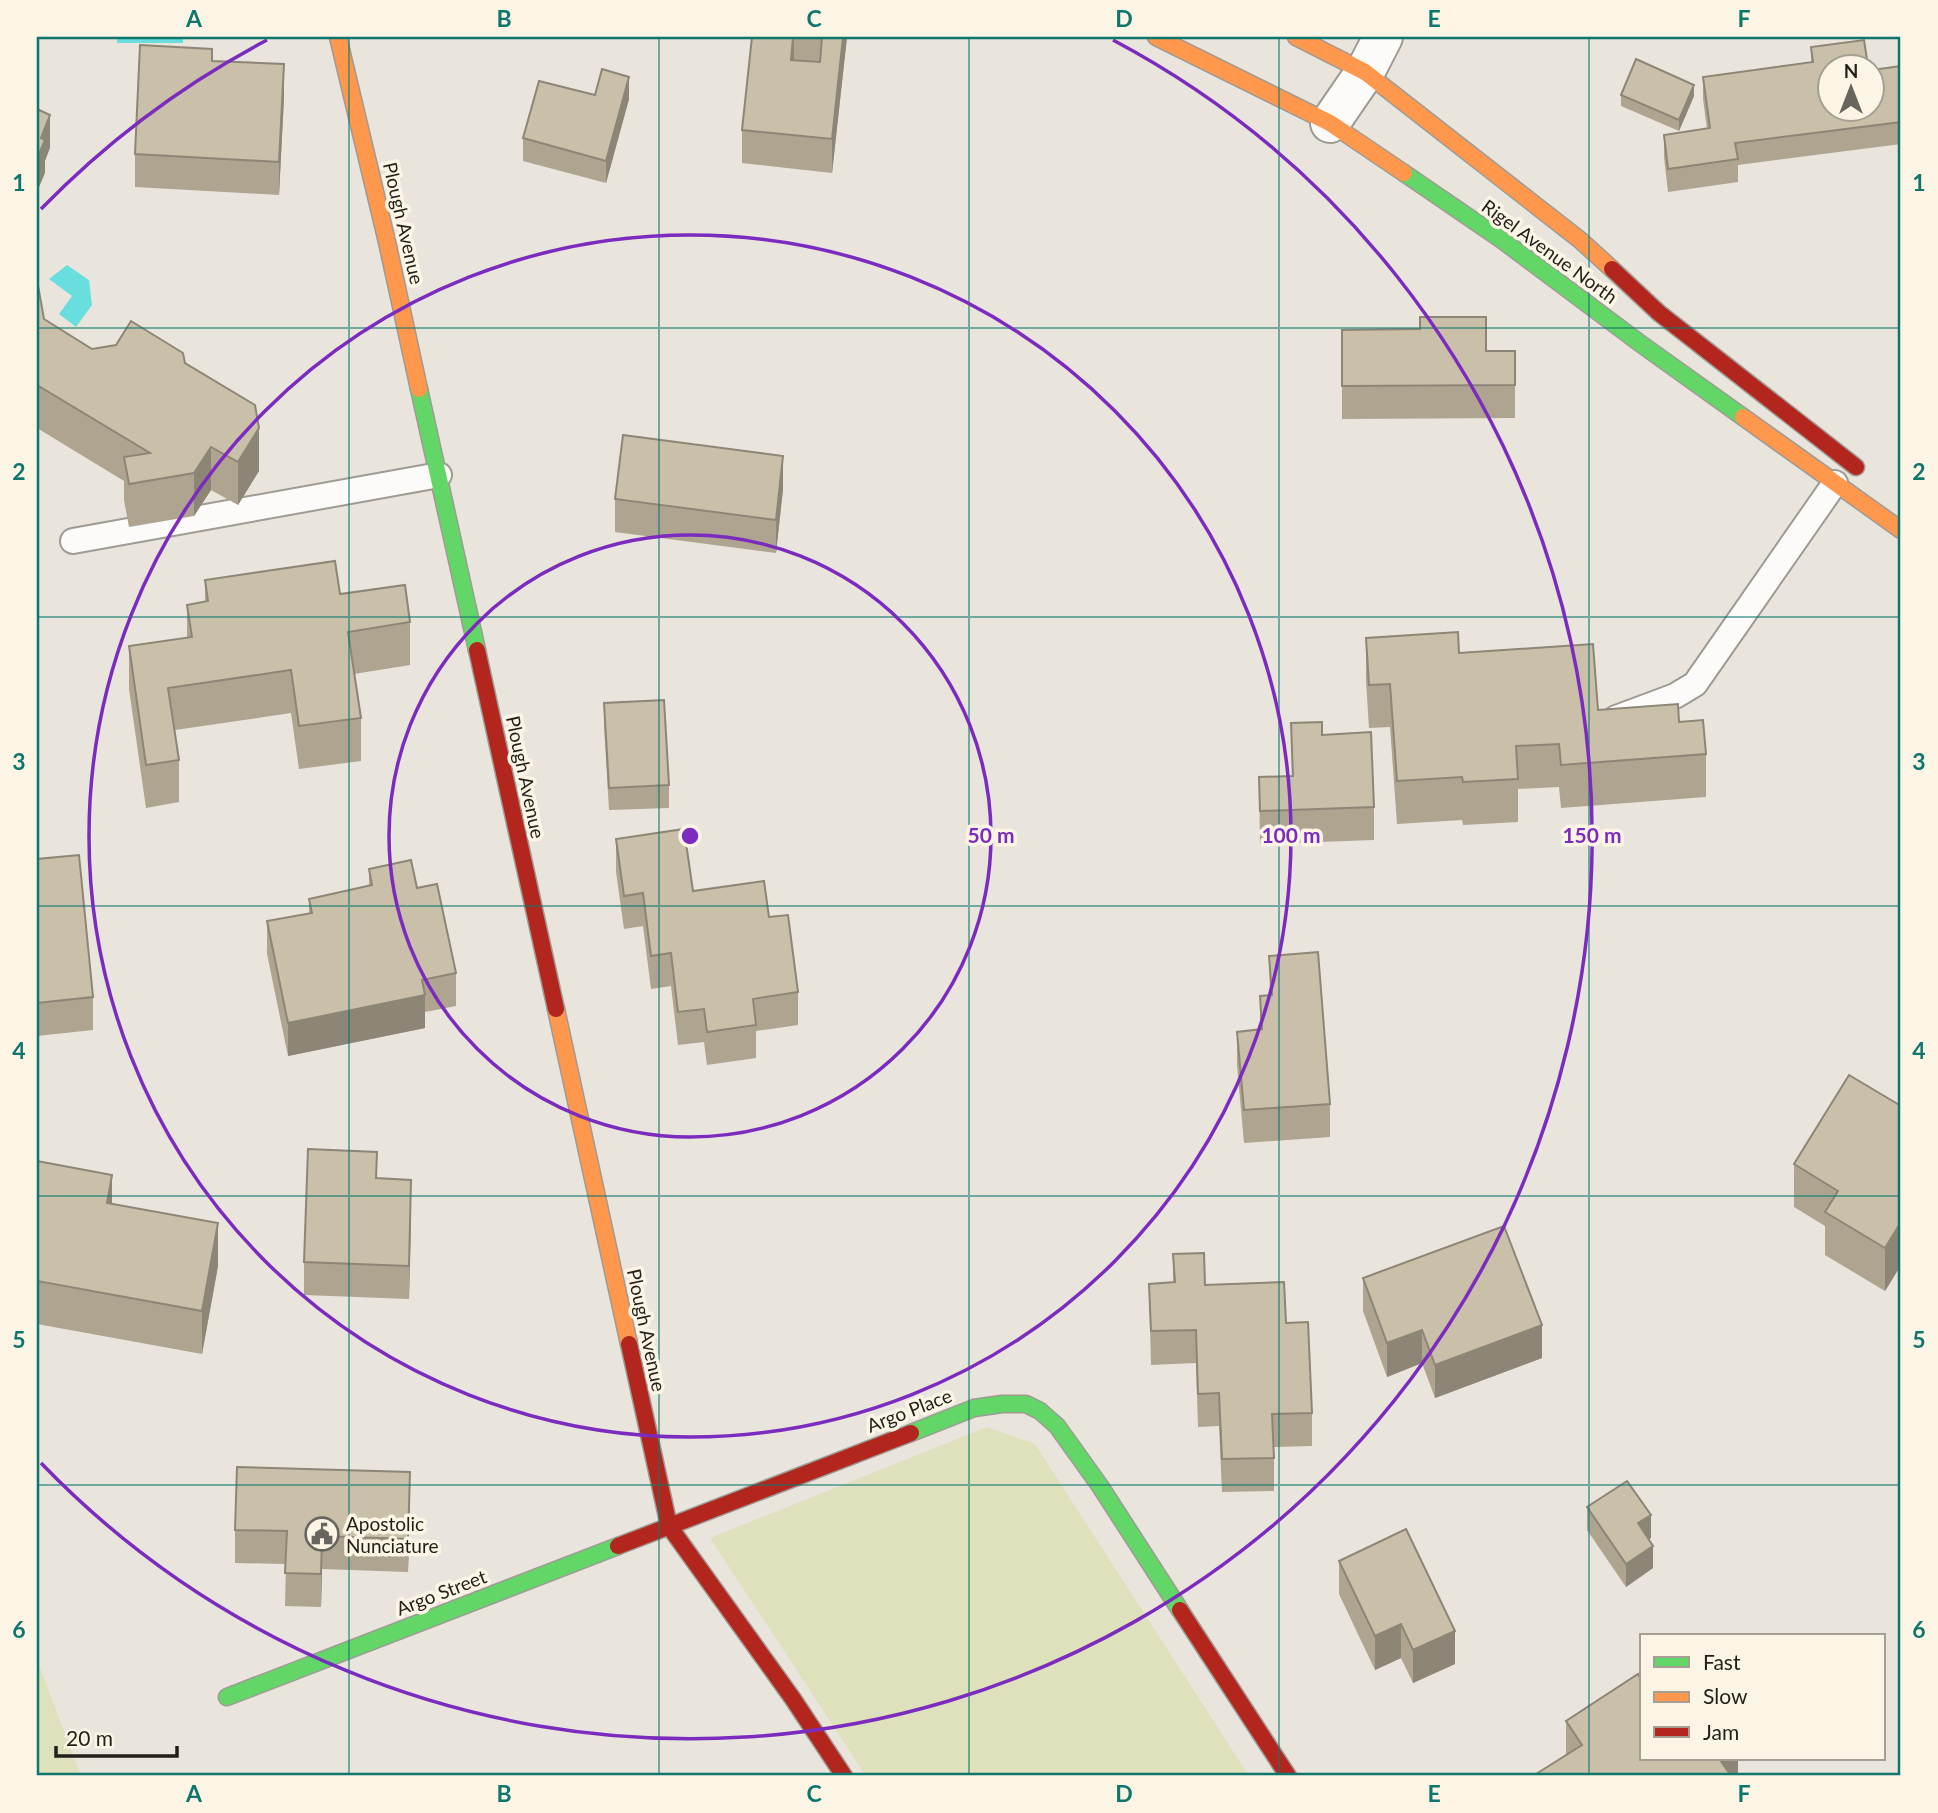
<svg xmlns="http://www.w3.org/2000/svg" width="1938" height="1813" font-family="Lato,sans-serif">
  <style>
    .green { fill: #dee1bb }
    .water { fill: #69dede }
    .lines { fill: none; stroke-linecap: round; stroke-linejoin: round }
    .lane-casing { stroke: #9e9b95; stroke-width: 28 }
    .street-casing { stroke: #9e9b95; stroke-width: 42 }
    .fast-casing { stroke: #9e9b95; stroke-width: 19 }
    .slow-casing { stroke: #9e9b95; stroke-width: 19 }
    .jam-casing { stroke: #9e9b95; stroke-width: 19 }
    .lane { stroke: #fcfbfa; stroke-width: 24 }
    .street { stroke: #fcfbfa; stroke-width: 38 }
    .fast { stroke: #63d668; stroke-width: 16 }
    .slow { stroke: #ff974d; stroke-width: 16 }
    .jam { stroke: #b3261e; stroke-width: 16 }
    .wall { fill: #aea490 }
    .shaded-wall { fill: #8d8676 }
    .building { fill: #cabfa8; stroke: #8d8676; stroke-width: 2 }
    .grid { fill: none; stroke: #0f766e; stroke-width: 2; stroke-opacity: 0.55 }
    .ring { fill: none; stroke: #7b2cbf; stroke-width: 3.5 }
    .labels { text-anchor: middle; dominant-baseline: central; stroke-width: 7; stroke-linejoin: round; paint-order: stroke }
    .street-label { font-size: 19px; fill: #221f19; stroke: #fcf4e4 }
    .poi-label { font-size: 19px; fill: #221f19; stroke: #fcf4e4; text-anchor: start }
    .centre { fill: #7b2cbf; stroke: #fcf4e4; stroke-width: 3.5 }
    .ring-label { font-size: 21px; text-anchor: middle; font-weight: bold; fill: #7b2cbf; stroke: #fcf4e4; stroke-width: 7; stroke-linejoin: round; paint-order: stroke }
    .neatline { fill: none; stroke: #0f766e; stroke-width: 2.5 }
    .grid-label { font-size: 23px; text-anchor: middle; font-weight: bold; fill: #0f766e }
  </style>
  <rect width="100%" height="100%" fill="#e9e5dd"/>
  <!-- green -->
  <g class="green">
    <polygon points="987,1427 1035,1444 1249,1776 866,1776 710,1538"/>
    <polygon points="37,1660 81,1776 37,1776"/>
  </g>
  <!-- water -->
  <g class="water">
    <rect x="117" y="37" width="66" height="6"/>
    <polygon points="67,265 89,280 92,305 76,327 59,314 72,296 49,279"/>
  </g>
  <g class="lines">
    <defs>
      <g id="lane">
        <polyline points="73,541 439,475"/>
        <polyline points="1616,718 1675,696 1695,684 1835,483"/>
      </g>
      <polyline id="street" points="1330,123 1365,72 1383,37"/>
      <g id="fast">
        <polyline points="1404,173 1502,240 1641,344 1743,417"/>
        <polyline points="419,389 477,650"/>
        <polyline points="911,1433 974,1408 1002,1404 1026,1404 1040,1411 1057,1426 1100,1486 1180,1610"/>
        <polyline points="227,1697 618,1546"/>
      </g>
      <g id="slow">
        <polyline points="338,37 387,242 419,389"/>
        <polyline points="1156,37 1330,123 1404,173"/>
        <polyline points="1296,37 1365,72 1580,240 1612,269"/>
        <polyline points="1743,417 1901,530"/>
        <polyline points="556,1009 629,1344"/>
      </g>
      <g id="jam">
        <polyline points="1612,269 1659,313 1856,467"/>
        <polyline points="477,650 556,1009"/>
        <polyline points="629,1344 669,1526 793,1699 844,1776"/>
        <polyline points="618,1546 911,1433"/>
        <polyline points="1180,1610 1288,1776"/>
      </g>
    </defs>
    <!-- lane casing -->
    <use href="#lane" class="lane-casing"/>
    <!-- street casing -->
    <use href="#street" class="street-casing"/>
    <!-- fast casing -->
    <use href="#fast" class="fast-casing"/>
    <!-- slow casing -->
    <use href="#slow" class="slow-casing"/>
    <!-- jam casing -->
    <use href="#jam" class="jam-casing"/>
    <!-- lane -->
    <use href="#lane" class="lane"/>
    <!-- street -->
    <use href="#street" class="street"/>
    <!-- fast -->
    <use href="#fast" class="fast"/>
    <!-- slow -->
    <use href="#slow" class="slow"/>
    <!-- jam -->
    <use href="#jam" class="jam"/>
  </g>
  <!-- wall -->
  <g class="wall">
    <polygon points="752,37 847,37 832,173 742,163 742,130"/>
    <polygon points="1811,47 1830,108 1901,66 1901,144 1738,165 1738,182 1668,192 1664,157 1664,135 1707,129 1703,99 1703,77 1811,62"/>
    <polygon points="212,61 284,97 279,195 135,187 135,154"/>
    <polygon points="595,95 629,99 606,183 523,161 523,138"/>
    <polygon points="1621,95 1694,96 1679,131 1621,106"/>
    <polygon points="37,280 44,319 92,349 185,363 259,471 238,505 211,490 194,516 129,527 124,500 124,481 37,428"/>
    <polygon points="1342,330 1486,351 1515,351 1515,418 1342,419"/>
    <polygon points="783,489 776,553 615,532 615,499"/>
    <polygon points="205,580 340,594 410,622 410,665 354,674 361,718 361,761 299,769 291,713 175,730 179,760 179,802 146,808 129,689 129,646 187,638 187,605 205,602"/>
    <polygon points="1366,638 1459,653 1598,710 1679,722 1706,754 1706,797 1561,808 1559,787 1518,789 1518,822 1463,825 1462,820 1397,824 1390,727 1369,728 1366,681"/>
    <polygon points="604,703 669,785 669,808 609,810 604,725"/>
    <polygon points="1291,723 1322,735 1374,807 1374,840 1260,844 1259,777 1292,776"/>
    <polygon points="616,839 693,891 769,917 798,992 798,1025 756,1031 756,1058 707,1065 704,1042 678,1045 671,986 651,989 643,926 624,929 616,872"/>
    <polygon points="37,859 93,997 93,1030 37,1036"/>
    <polygon points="369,869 417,888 456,973 456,1006 425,1012 425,1028 288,1056 267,954 267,921 309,914 309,899 369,886"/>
    <polygon points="1269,956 1330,1104 1330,1137 1244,1143 1237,1065 1237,1032 1260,1029 1260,996 1270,995"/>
    <polygon points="1901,1106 1901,1265 1885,1291 1825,1255 1825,1226 1794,1207 1794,1164"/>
    <polygon points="37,1161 218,1266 202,1354 37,1324"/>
    <polygon points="411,1213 409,1299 304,1295 304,1262"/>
    <polygon points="1173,1254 1205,1285 1286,1323 1312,1413 1312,1446 1274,1447 1274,1491 1222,1492 1219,1426 1198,1427 1196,1363 1151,1365 1149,1284 1173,1282"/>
    <polygon points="1363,1278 1542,1358 1435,1398 1422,1363 1387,1377 1363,1311"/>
    <polygon points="410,1505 408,1572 322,1569 321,1607 285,1606 286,1564 235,1563 235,1530"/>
    <polygon points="1587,1507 1651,1538 1649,1539 1653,1568 1626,1587 1587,1530"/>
    <polygon points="1339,1561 1455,1664 1413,1683 1401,1658 1375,1670 1339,1594"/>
    <polygon points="1566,1721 1642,1759 1738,1759 1738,1776 1536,1776 1536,1774 1566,1755"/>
  </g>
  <!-- shaded-wall -->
  <g class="shaded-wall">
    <polygon points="794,37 794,67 791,60"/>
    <polygon points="843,37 847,37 832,173 832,139"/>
    <polygon points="284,64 284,97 279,195 279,162"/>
    <polygon points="629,77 629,99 606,183 606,161"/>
    <polygon points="1694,85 1694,96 1679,131 1679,120"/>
    <polygon points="50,115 50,148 45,161 45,173 37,192 37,159 41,138"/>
    <polygon points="259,428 259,471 238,505 238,462"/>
    <polygon points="211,447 211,490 194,516 194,473"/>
    <polygon points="783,456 783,489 776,553 776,520"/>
    <polygon points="425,995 425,1028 288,1056 288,1023"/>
    <polygon points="112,1175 112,1218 107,1203"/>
    <polygon points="411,1180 411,1213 409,1299 409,1266"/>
    <polygon points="1901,1222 1901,1265 1885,1291 1885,1248"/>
    <polygon points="218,1223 218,1266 202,1354 202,1311"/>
    <polygon points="1542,1325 1542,1358 1435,1398 1435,1365"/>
    <polygon points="1422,1330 1422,1363 1387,1377 1387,1343"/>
    <polygon points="410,1472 410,1505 408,1572 408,1539"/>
    <polygon points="1651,1515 1651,1538 1638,1546 1638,1523"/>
    <polygon points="322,1536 322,1569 321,1607 321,1574"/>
    <polygon points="1653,1546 1653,1568 1626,1587 1626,1564"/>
    <polygon points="1401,1624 1401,1658 1375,1670 1375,1636"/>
    <polygon points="1455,1631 1455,1664 1413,1683 1413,1650"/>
    <polygon points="1722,1759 1738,1759 1738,1776 1720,1776 1720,1760"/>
  </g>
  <!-- building -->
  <g class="building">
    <polygon points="752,37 793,37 791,60 820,62 822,37 843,37 832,139 742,130"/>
    <polygon points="1864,40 1868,66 1830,66 1830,108 1872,108 1872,70 1901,66 1901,122 1735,143 1738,159 1668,169 1664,135 1710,128 1703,77 1813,62 1811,47"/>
    <polygon points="140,45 212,49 212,61 284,64 279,162 135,154"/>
    <polygon points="1636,59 1694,85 1679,120 1621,95"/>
    <polygon points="602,69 629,77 606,161 523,138 539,81 595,95"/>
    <polygon points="37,109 50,115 41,138 45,140 37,159"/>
    <polygon points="37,280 44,319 92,349 116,345 131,321 183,353 185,363 255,405 259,428 238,462 211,447 194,473 129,484 124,457 150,453 37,385"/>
    <polygon points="1420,317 1486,317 1486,351 1515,351 1515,385 1342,386 1342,330 1420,329"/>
    <polygon points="623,435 783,456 776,520 615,499"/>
    <polygon points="335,561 340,594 405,585 410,622 348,632 361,718 299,726 291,670 168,688 179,760 146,765 129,646 192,637 187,605 208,601 205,580"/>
    <polygon points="1458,632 1459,653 1593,644 1598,710 1678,704 1679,722 1703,720 1706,754 1561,765 1559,744 1516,746 1518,779 1463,782 1462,777 1397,781 1390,684 1369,685 1366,638"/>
    <polygon points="664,700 669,785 609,788 604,703"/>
    <polygon points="1322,722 1322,735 1371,732 1374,807 1260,811 1259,777 1293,776 1291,723"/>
    <polygon points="684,829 693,891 764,881 769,917 788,915 798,992 753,999 756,1025 707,1032 704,1009 678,1012 671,953 651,956 643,893 624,896 616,839"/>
    <polygon points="79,855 93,997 37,1003 37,859"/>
    <polygon points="411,860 417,888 437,884 456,973 422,980 425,995 288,1023 267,921 312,913 309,899 372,885 369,869"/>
    <polygon points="1318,952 1330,1104 1244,1110 1237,1032 1262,1029 1260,996 1272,995 1269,956"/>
    <polygon points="1849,1075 1901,1106 1901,1222 1885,1248 1825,1212 1838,1191 1794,1164"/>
    <polygon points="308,1149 377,1152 376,1178 411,1180 409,1266 304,1262"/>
    <polygon points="37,1161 112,1175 107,1203 218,1223 202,1311 37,1281"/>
    <polygon points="1504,1226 1542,1325 1435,1365 1422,1330 1387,1343 1363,1278"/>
    <polygon points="1204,1253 1205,1285 1284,1282 1286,1323 1308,1322 1312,1413 1272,1414 1274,1458 1222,1459 1219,1393 1198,1394 1196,1330 1151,1331 1149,1284 1175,1282 1173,1254"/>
    <polygon points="237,1467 410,1472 408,1539 322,1536 321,1574 285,1573 287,1531 235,1530"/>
    <polygon points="1627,1481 1651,1515 1638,1523 1653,1546 1626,1564 1587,1507"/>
    <polygon points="1406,1529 1455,1631 1413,1650 1401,1624 1375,1636 1339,1561"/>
    <polygon points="1638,1674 1642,1682 1642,1759 1722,1759 1720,1760 1731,1776 1537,1776 1536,1774 1582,1745 1566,1721"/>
  </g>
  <!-- grid -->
  <path class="grid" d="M349 37V1776M659 37V1776M969 37V1776M1279 37V1776M1589 37V1776M37 328H1901M37 617H1901M37 906H1901M37 1196H1901M37 1485H1901"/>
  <!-- distance rings -->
  <g class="ring">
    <circle cx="690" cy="836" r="301"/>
    <circle cx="690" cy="836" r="601"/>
    <path d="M41 209A902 902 0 0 1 267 40M1113 40A902 902 0 1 1 41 1463"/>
  </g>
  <!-- icons -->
  <defs>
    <symbol id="civic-ring" viewBox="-11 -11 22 22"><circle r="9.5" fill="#fcf4e4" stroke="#68645e" stroke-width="1.5"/><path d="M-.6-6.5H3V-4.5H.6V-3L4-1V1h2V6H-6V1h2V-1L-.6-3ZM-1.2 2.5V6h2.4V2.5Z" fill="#68645e"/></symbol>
  </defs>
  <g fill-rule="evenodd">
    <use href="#civic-ring" x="303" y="1515" width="38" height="38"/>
  </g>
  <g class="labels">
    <!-- street labels -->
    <g class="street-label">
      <text transform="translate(404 223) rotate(77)">Plough Avenue</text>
      <text transform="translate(1550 251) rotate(36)">Rigel Avenue North</text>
      <text transform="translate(526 777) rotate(78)">Plough Avenue</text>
      <text transform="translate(647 1330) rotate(78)">Plough Avenue</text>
      <text transform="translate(909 1410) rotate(-21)">Argo Place</text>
      <text transform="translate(441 1592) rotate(-21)">Argo Street</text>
    </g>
    <!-- poi labels -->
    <g class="poi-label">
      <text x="346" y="1523">Apostolic<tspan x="346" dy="22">Nunciature</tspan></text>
    </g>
  </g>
  <circle cx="690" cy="836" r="10" class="centre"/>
  <g class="ring-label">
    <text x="991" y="843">50 m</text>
    <text x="1291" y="843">100 m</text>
    <text x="1592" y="843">150 m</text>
  </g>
  <!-- border -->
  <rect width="1938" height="1813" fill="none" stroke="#fcf4e4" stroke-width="77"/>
  <!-- legend -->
  <rect x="1640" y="1634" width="245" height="126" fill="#fcf4e4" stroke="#a59f93" stroke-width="2"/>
  <rect x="1654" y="1657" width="35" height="10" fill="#63d668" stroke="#a59f93" stroke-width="2"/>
  <text x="1703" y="1670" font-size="21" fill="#221f19">Fast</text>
  <rect x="1654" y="1692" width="35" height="10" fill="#ff974d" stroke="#a59f93" stroke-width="2"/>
  <text x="1703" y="1704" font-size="21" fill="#221f19">Slow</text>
  <rect x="1654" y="1727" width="35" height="10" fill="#b3261e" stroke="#a59f93" stroke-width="2"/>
  <text x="1703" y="1740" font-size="21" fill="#221f19">Jam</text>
  <!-- north arrow -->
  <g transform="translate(1851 88)"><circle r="33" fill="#fcf4e4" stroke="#a59f93" stroke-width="2"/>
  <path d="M0-5L12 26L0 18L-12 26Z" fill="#68645e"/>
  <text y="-10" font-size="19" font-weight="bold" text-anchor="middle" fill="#221f19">N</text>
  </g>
  <!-- scale -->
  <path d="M56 1746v10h121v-10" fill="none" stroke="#221f19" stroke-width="3.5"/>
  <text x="66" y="1746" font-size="21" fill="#221f19" stroke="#fcf4e4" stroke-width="5" paint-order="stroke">20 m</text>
  <rect x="38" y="38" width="1861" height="1736" class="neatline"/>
  <g class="grid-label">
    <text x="194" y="27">A</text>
    <text x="504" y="27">B</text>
    <text x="814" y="27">C</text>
    <text x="1124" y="27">D</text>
    <text x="1434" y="27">E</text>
    <text x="1744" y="27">F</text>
    <text x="19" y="191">1</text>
    <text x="1919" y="191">1</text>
    <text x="19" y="480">2</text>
    <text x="1919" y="480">2</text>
    <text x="19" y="770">3</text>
    <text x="1919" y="770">3</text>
    <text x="19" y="1059">4</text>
    <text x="1919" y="1059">4</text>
    <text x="19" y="1348">5</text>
    <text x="1919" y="1348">5</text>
    <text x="19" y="1638">6</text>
    <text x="1919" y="1638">6</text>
    <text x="194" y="1802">A</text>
    <text x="504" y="1802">B</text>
    <text x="814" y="1802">C</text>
    <text x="1124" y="1802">D</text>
    <text x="1434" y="1802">E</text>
    <text x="1744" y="1802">F</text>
  </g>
</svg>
